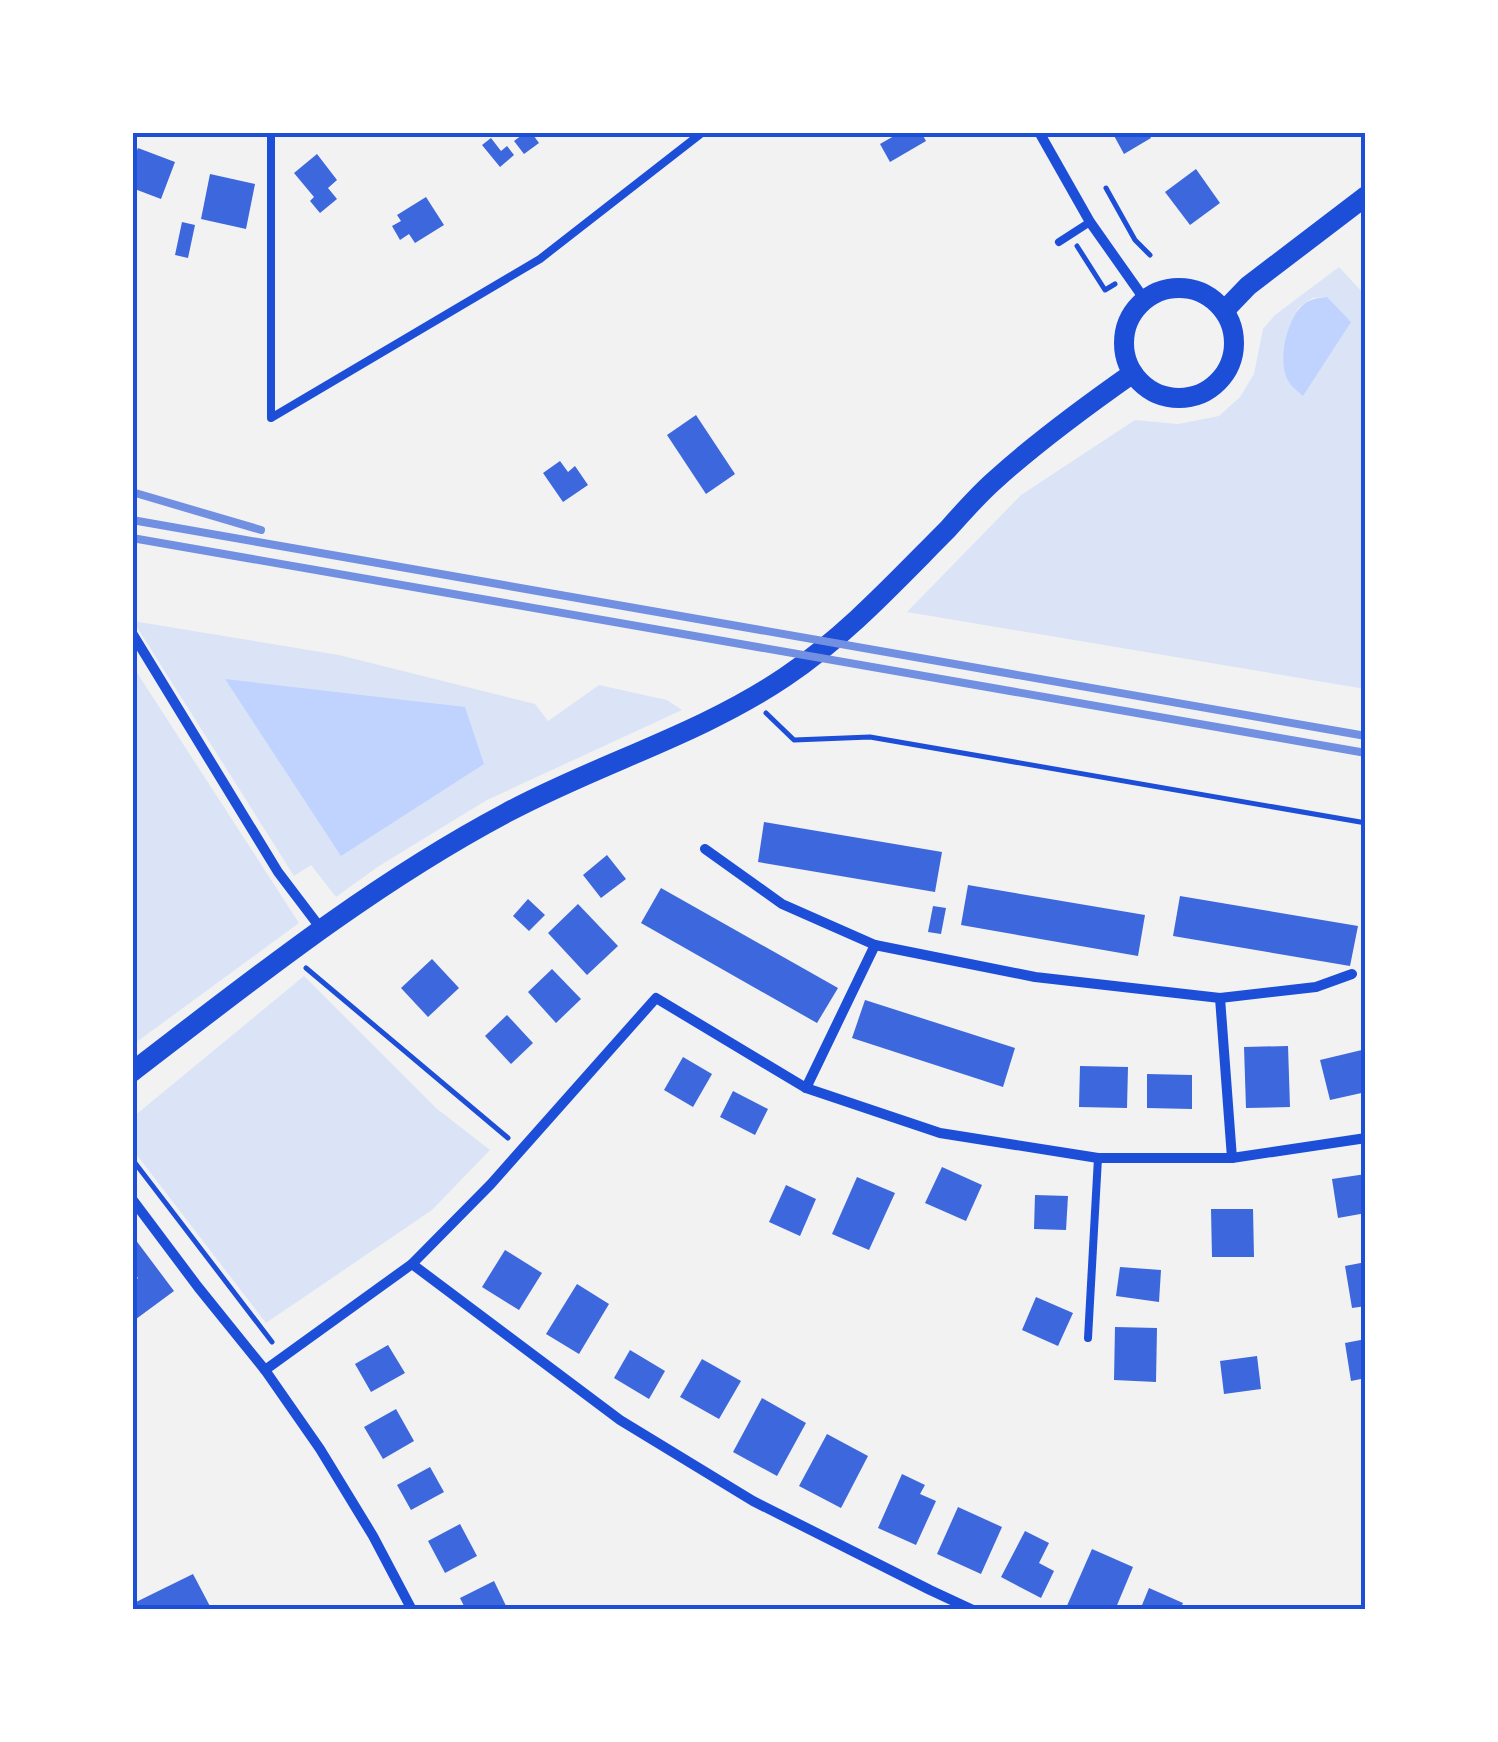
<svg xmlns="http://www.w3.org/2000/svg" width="1498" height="1742" font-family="'Varela Round',sans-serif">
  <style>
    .green { fill: #dbe4f7; fill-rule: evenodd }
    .water { fill: #bfd3fe }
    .building { fill: #3d67dc }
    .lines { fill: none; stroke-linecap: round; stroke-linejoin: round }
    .path { stroke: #1d4ed8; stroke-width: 5 }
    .service { stroke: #1d4ed8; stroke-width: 8 }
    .minor { stroke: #1d4ed8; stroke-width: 10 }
    .secondary { stroke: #1d4ed8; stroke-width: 20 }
    .rail { stroke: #7290e2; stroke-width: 8 }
    .neatline { fill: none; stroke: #1d4ed8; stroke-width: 4 }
  </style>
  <rect width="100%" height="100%" fill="#f2f2f2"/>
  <!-- green -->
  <g class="green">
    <path d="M1339 267 1365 295V689L907 612 1021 495 1135 420 1178 424 1219 416 1240 397 1254 374 1263 329 1275 315ZM1327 297 1289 383 1283 359 1288 331 1299 307 1313 298Z"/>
    <polygon points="133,621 339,655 535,704 548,721 599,685 667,700 682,710 487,800 379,866 336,897 311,865 294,876"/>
    <polygon points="132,665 299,923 138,1041 132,1029"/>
    <polygon points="304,976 436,1108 490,1150 432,1210 266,1323 133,1150 133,1117"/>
  </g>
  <!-- water -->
  <g class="water">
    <path d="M1327 297 1351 322 1303 396C1299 392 1294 389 1291 385 1276 366 1285 327 1299 309 1306 300 1316 298 1327 297Z"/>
    <polygon points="225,679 465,707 484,764 341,856"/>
  </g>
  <!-- building -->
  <g class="building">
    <polygon points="526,132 531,132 539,143 524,154 514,141"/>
    <polygon points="901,132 921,132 926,141 890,162 880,144"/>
    <polygon points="1112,132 1148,132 1151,138 1124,154"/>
    <polygon points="491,138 501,151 507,146 514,155 500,167 482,145"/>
    <polygon points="138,148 175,162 161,199 132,188 132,162"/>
    <polygon points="317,154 337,180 328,188 337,199 320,213 310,201 314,197 294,173"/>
    <polygon points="1196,169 1220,203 1190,225 1165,192"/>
    <polygon points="210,174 255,184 246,229 201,219"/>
    <polygon points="426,197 444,225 415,243 409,234 400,240 392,226 401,221 397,215"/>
    <polygon points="182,222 195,225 188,258 175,255"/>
    <polygon points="696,415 735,474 706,494 667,435"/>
    <polygon points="560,461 568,472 575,466 588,485 563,502 543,473"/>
    <polygon points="764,822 942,852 935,892 758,862"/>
    <polygon points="607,855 626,879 601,898 583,875"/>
    <polygon points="968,885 1145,915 1138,956 961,925"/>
    <polygon points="661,888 838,988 817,1023 641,923"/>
    <polygon points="1180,896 1358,926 1350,966 1173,936"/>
    <polygon points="528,899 545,915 529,931 513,916"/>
    <polygon points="578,904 618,946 587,975 548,933"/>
    <polygon points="933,906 946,908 941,934 928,932"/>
    <polygon points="432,959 459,988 428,1017 401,988"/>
    <polygon points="552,969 581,999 556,1023 528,992"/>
    <polygon points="865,1000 1015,1048 1003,1087 852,1038"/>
    <polygon points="507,1015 533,1043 511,1064 485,1036"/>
    <polygon points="1288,1046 1290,1107 1246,1108 1244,1047"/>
    <polygon points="1366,1049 1366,1092 1330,1100 1320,1060"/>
    <polygon points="683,1057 712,1074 693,1107 664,1090"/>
    <polygon points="1080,1066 1128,1067 1127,1108 1079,1107"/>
    <polygon points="1147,1074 1192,1075 1192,1109 1147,1108"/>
    <polygon points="733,1091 768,1109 755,1135 720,1117"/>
    <polygon points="942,1167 982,1185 966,1221 925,1203"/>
    <polygon points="1366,1174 1366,1213 1338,1218 1332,1179"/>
    <polygon points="857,1177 895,1193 869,1250 832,1234"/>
    <polygon points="786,1185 816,1199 800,1236 769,1222"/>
    <polygon points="1035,1195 1068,1196 1066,1230 1034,1229"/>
    <polygon points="1211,1209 1253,1209 1254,1257 1212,1257"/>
    <polygon points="132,1235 174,1291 132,1322 132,1289 135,1287 133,1283 138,1278 132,1270"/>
    <polygon points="505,1250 542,1273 519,1310 482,1287"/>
    <polygon points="1366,1262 1366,1306 1352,1308 1345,1266"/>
    <polygon points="1120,1267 1161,1270 1159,1302 1116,1296"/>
    <polygon points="577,1284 609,1304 579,1354 546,1334"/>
    <polygon points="1036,1297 1073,1313 1058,1346 1022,1330"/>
    <polygon points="1115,1327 1157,1328 1156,1382 1114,1380"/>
    <polygon points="1366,1339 1366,1378 1351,1381 1345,1343"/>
    <polygon points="388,1345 405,1373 371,1392 355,1364"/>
    <polygon points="630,1350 665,1371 649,1399 614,1378"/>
    <polygon points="1257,1356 1261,1389 1224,1394 1220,1361"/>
    <polygon points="702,1359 741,1381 719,1419 680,1397"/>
    <polygon points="762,1398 806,1423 777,1476 733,1452"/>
    <polygon points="396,1409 414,1441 383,1459 364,1427"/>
    <polygon points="827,1434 868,1456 841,1508 799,1486"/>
    <polygon points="430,1467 444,1492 411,1510 397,1485"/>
    <polygon points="902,1474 925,1485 920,1494 936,1501 916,1545 878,1528"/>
    <polygon points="958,1507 1002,1527 981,1574 937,1554"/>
    <polygon points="460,1524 477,1556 445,1573 428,1541"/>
    <polygon points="1025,1531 1049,1543 1039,1563 1054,1571 1041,1598 1001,1577"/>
    <polygon points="1092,1549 1133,1567 1115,1610 1066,1608"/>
    <polygon points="193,1574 212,1610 132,1610 132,1604"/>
    <polygon points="494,1581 508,1610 466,1610 460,1598"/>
    <polygon points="1149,1588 1183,1603 1180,1610 1140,1610"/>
  </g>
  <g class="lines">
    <!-- path -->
    <g class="path">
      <polyline points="1106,188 1135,240 1150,255"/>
      <polyline points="1077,246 1105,290 1115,284"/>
      <polyline points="766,713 794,740 870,737 1366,823"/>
      <polyline points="306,968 508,1138"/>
      <polyline points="132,1159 272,1342"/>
    </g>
    <!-- service -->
    <g class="service">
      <polyline points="271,132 271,418 540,259 703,132"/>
      <polyline points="1059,242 1090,222"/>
      <polyline points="1088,1338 1098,1158"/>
    </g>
    <!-- minor -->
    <g class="minor">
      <polyline points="1039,132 1090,222 1145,300"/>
      <polyline points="132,633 278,872 322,930"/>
      <polyline points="705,849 782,904 875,945 1035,977 1220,998 1316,987 1352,974"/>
      <polyline points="1220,998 1232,1158"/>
      <polyline points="806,1088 875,945"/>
      <polyline points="132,1199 198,1287 265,1370 320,1449 373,1536 412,1610"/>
      <polyline points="412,1264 620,1420 753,1501 930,1590 973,1610"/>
      <polyline points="265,1370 412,1264 491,1184 656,998 806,1088 940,1133 1098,1158 1232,1158 1366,1138"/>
    </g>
    <!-- secondary -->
    <g class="secondary">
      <circle cx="1179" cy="343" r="55"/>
      <polyline points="1224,311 1248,286 1366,196"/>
      <path d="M132 1072C252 980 372 884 506 813 597 764 699 735 785 677 847 635 896 581 948 529 963 512 978 495 995 480 1038 441 1086 406 1133 373"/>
    </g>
    <!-- rail -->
    <g class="rail">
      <polyline points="132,492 261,530"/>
      <polyline points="132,520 1366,736"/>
      <polyline points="132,538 1366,753"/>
    </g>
  </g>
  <!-- border -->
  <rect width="1498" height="1742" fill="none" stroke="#ffffff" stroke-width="270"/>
  <rect x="135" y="135" width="1228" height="1472" class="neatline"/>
</svg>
